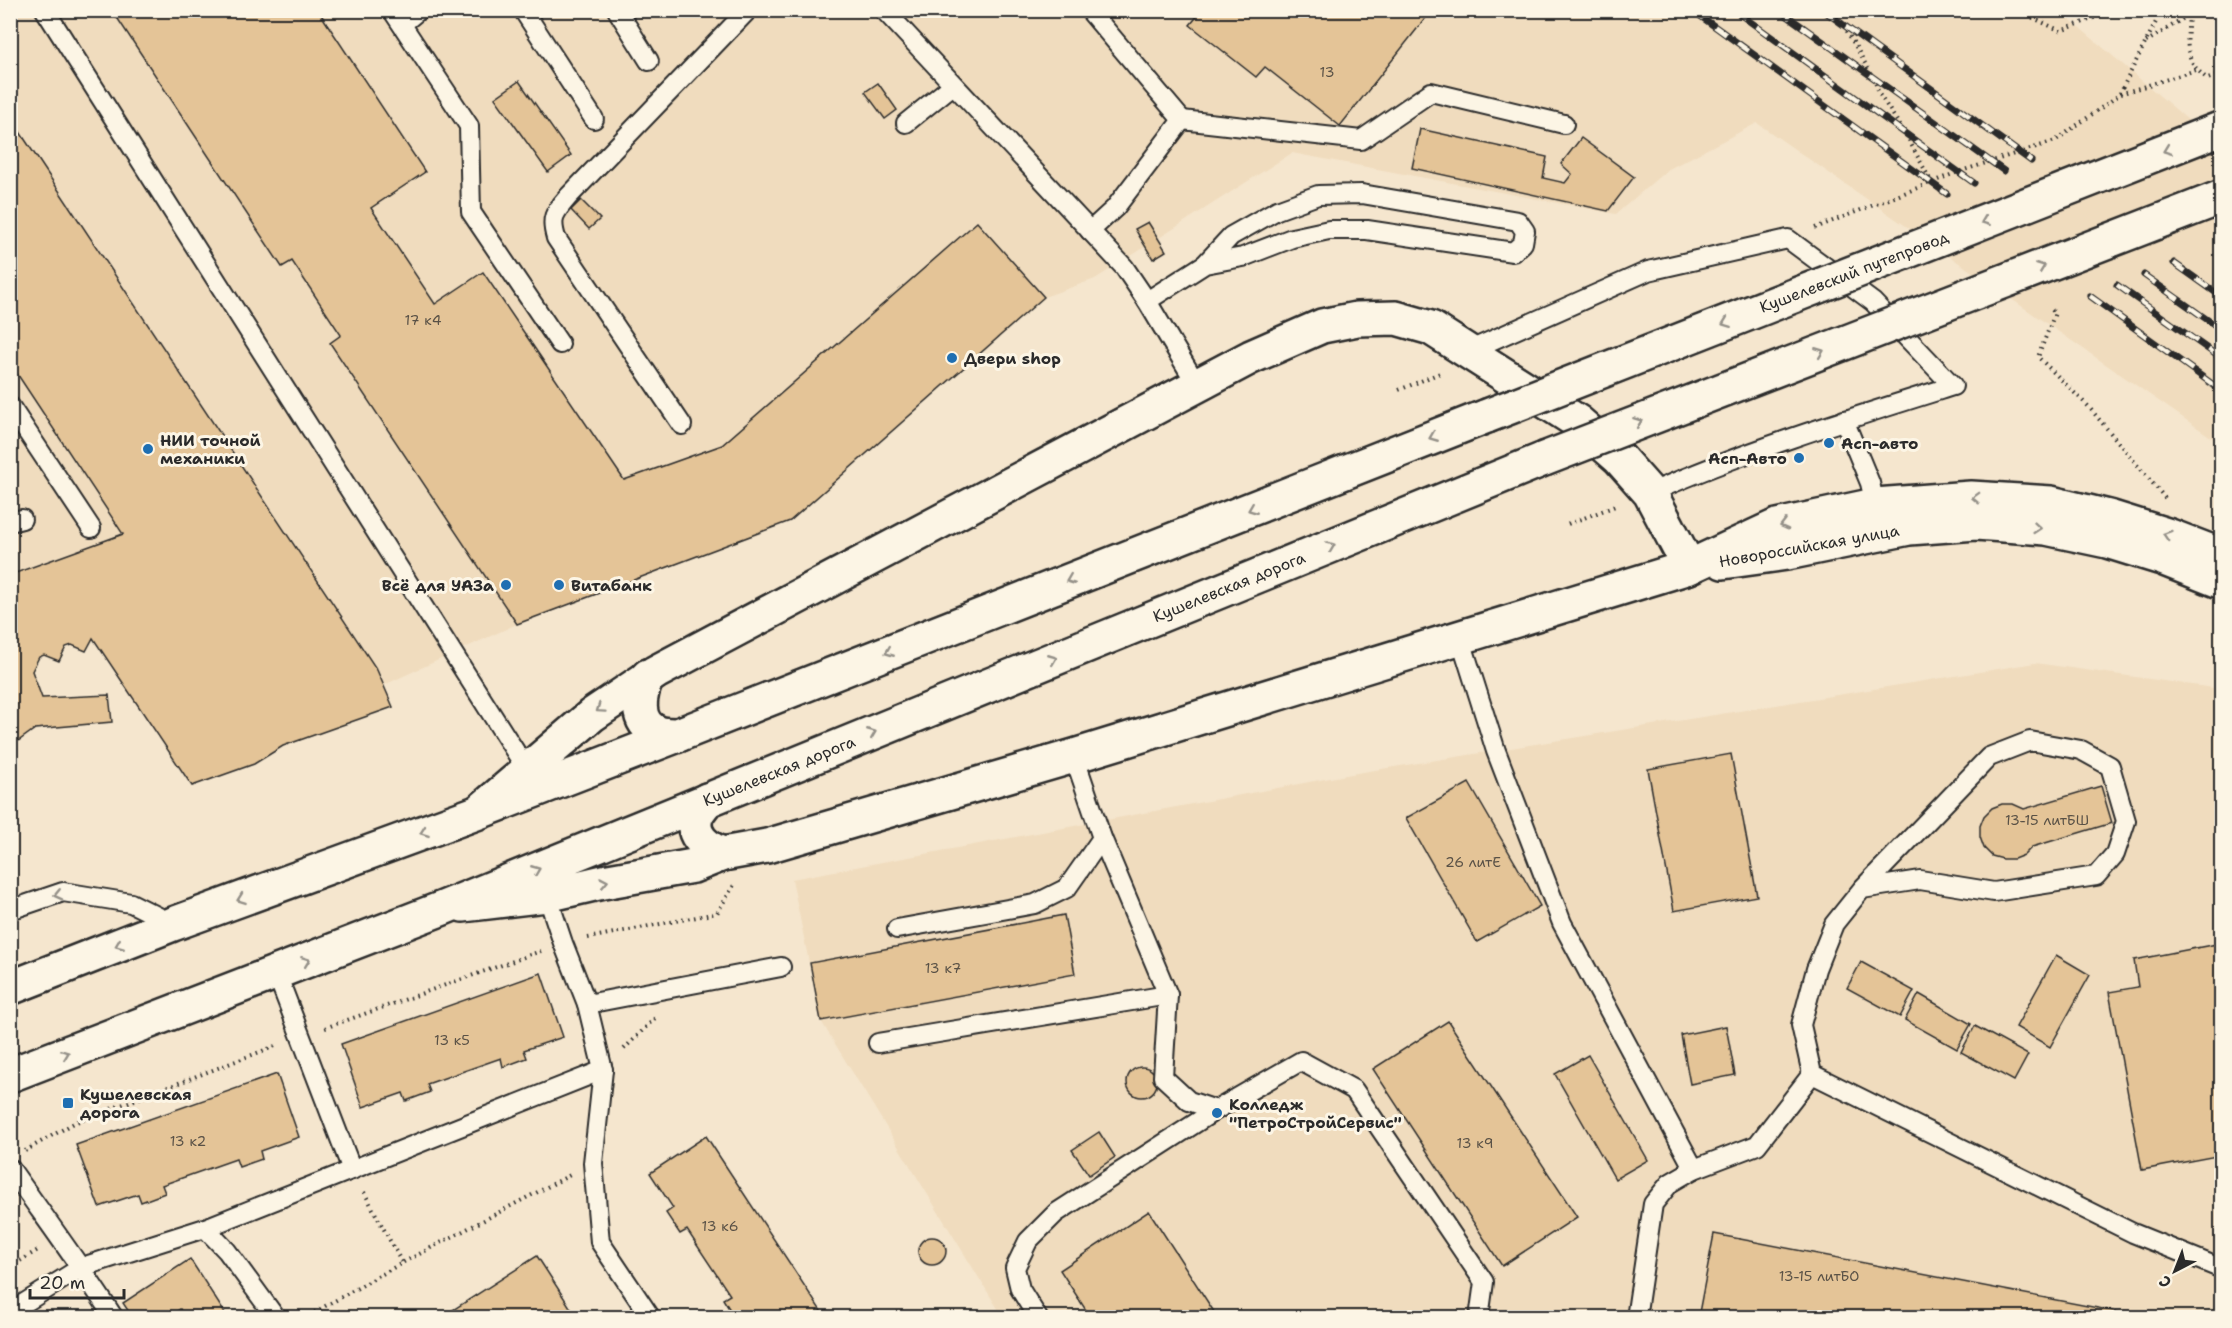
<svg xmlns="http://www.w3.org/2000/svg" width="2232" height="1328" font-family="'Shantell Sans',sans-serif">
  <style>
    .built { fill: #f0dcbe }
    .building { fill: #e4c497; stroke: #2b2b2b; stroke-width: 1.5 }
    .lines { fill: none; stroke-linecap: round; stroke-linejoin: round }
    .lane-casing { stroke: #2b2b2b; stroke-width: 22 }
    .secondary-casing { stroke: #2b2b2b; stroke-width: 38 }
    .primary-casing { stroke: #2b2b2b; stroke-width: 38 }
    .path { stroke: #2b2b2b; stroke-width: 4; stroke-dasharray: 1.5 4.5; stroke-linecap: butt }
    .lane { stroke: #fcf5e5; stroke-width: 18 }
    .secondary { stroke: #fcf5e5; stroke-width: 33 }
    .primary { stroke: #fcf5e5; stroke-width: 33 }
    .rail-casing { stroke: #2b2b2b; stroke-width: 7 }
    .rail { stroke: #fcf5e5; stroke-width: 4.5; stroke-dasharray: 14; stroke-linecap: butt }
    .primary-bridge-casing { stroke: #2b2b2b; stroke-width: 38; stroke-linecap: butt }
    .primary-bridge { stroke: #fcf5e5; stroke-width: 33 }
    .oneway { stroke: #949088 }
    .poi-dot { fill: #1f6fb2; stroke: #fcf5e5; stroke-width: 2 }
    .labels { text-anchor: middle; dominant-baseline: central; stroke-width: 6; stroke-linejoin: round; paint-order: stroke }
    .number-label { font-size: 14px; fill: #595146 }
    .street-label { font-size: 16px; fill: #2b2b2b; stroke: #fcf5e5 }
    .poi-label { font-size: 16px; font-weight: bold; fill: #2b2b2b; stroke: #fcf5e5; text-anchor: start }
  </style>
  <rect width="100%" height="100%" fill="#f5e6ce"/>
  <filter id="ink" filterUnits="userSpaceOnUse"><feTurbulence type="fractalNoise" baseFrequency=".0167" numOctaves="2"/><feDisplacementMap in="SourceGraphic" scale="12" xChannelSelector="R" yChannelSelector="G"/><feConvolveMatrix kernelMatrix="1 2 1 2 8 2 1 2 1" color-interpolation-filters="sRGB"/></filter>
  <g filter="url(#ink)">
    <!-- built -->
    <g class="built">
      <polygon points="11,11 2060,11 2221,148 2221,444 1757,123 1667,170 1616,214 1292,153 1095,279 1044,297 790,521 517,624 384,685 393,707 283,746 254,764 192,786 93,638 86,651 72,645 66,647 59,661 44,655 11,670"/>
      <polygon points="2035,663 2221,689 2221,1317 1003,1317 821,1021 792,879 1357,773"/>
    </g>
    <!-- building -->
    <g class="building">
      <polygon points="112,10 318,10 425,172 371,208 435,304 483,272 624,480 722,445 977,222 1044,297 790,521 517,624 330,343 341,335 292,261 282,267"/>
      <polygon points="1194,10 1432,10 1340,126 1265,67 1256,77 1190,25 1199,14"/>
      <polygon points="519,81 571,155 548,172 495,98"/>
      <polygon points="878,83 897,110 885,119 865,92"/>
      <polygon points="10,117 377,670 393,707 283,746 254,764 192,786 93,638 86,651 72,645 66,647 59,661 44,655 39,657 32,671 42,698 109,695 112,722 35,729 10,747 10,709 13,707 10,699 10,575 123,534 10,363"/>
      <polygon points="1420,129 1547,157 1543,178 1565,183 1572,174 1561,164 1581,138 1634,177 1608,211 1412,168"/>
      <polygon points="581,200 600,219 589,229 571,210"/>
      <polygon points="1148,222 1166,251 1153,259 1135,229"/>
      <polygon points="1731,754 1757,896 1674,911 1648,769"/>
      <polygon points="1469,783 1540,906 1477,942 1406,818"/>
      <polygon points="2101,786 2112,823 2032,847 2024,855 2014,859 2003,859 1992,856 1984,848 1980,837 1980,826 1984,816 1992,808 2002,804 2013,804 2024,809"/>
      <polygon points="1064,915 1075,974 821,1021 810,963"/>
      <polygon points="2222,943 2222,1155 2142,1170 2109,992 2138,987 2134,960"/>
      <polygon points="2056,955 2090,975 2050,1047 2016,1027"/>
      <polygon points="1861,962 1914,991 1900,1017 1847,988"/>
      <polygon points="541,973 563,1037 524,1050 527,1058 503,1067 501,1058 427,1084 430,1092 406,1101 403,1093 363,1107 341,1044"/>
      <polygon points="1919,994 1971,1024 1957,1049 1905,1020"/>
      <polygon points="1448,1021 1577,1217 1502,1266 1373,1069"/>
      <polygon points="1726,1026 1735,1075 1690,1084 1681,1035"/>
      <polygon points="1975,1026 2028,1055 2014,1081 1961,1052"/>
      <polygon points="1588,1055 1648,1160 1615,1179 1555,1074"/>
      <circle cx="1142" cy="1082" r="15"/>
      <polygon points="277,1074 299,1137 260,1151 262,1159 239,1167 236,1159 162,1185 165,1193 141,1202 138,1194 99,1207 76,1145"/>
      <polygon points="1099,1132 1115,1157 1089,1175 1072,1150"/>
      <polygon points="706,1136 823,1314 818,1318 745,1318 744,1315 735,1318 723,1299 730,1295 687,1230 680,1234 666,1213 673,1208 650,1173"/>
      <polygon points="1149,1211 1218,1318 1091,1318 1060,1270"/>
      <polygon points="1714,1234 2150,1318 1698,1318"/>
      <circle cx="932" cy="1251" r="14"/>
      <polygon points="537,1256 577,1318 441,1318 448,1313"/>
      <polygon points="190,1259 228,1318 186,1318 180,1309 167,1318 133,1318 123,1303"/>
    </g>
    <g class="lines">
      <defs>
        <g id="lane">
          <polyline points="45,10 527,770"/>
          <polyline points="392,10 469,126 471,212 560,344"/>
          <polyline points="523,10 594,119"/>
          <polyline points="617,10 649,61"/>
          <polyline points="884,10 1124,267 1147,301 1197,385"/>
          <polyline points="1089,10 1182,120 1115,208 1090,231"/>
          <polyline points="402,24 419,10"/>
          <polyline points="1182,120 1361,140 1431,92 1564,124"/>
          <polyline points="906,123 953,85"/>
          <polyline points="1147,301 1205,264 1243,257 1292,238 1329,230 1367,230 1513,252 1523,243 1525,231 1518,221 1362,194 1318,195 1277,210 1231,236 1205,264"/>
          <path d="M1468 351 1648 271 1788 239 1873 302 1953 386C1851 418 1747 450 1650 493"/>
          <polyline points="10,406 91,528"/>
          <polyline points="1844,420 1870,483 1875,505"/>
          <path d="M682 425 556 238C550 218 554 213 568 197L748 10"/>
          <polyline points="10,522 22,519"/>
          <polyline points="1460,637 1496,751 1562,923 1694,1169"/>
          <polyline points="1074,756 1102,838 1168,995 1163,1077 1189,1101 1216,1110 1301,1061 1354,1090 1484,1282 1479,1318"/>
          <polyline points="1862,889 1920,880 1994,892 2096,876 2115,854 2126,821 2110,766 2081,750 2030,741 1989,757 1862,889 1834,924 1816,969 1801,1025 1812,1074 2133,1233 2222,1269"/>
          <polyline points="547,895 563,943 587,1004 603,1070 593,1163 600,1242 651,1318"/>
          <polyline points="10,910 63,892 131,903 173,924"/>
          <polyline points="897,929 1035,904 1067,888 1102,838"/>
          <polyline points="276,972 352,1170"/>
          <polyline points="587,1004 781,967"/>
          <polyline points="878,1043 1168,995"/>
          <path d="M10 1168C45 1218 81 1266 114 1318"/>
          <polyline points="205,1228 227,1251 276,1318"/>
          <polyline points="10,1312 82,1267 205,1228 603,1070"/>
          <polyline points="1038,1318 1020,1289 1015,1268 1028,1241 1056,1213 1216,1110"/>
          <polyline points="1636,1318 1653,1204 1670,1183 1694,1169 1757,1145 1812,1074"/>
        </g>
        <g id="secondary">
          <polyline points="1723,562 1787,553 1909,528 1976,523 2046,528 2107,541 2162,558 2222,582"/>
          <path d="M648 676C639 694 633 724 659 733 664 735 672 735 678 735"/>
          <path d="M707 800C703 806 697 812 696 817 690 836 708 849 723 854"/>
          <polyline points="481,810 592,715 656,672 1251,357 1322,326 1357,319 1396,318 1431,328 1578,422 1619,458 1650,493 1689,567"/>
          <polyline points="463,905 547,895 603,882 693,866 723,854 767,846 1074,756 1689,567 1777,526 1875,505 1971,498 2051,503 2109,517 2170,536 2222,556"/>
        </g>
        <g id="primary">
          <polyline points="10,988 173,924 479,812 678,735 1487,416"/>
          <polyline points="10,1075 443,908 1544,459"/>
        </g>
      </defs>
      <!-- lane casing -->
      <use href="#lane" class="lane-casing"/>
      <!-- secondary casing -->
      <use href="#secondary" class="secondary-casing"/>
      <!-- primary casing -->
      <use href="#primary" class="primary-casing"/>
      <!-- path -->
      <g class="path">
        <polyline points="1835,10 1874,79 1879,94 1905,133 1932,183 1944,195"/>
        <polyline points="2016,10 2061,31 2114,10"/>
        <path d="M2189 15C2187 44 2183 61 2208 79L2222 74"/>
        <polyline points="2146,42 2197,10"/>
        <polyline points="2120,94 2196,70"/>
        <polyline points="1815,228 1958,172 2055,141 2119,95 2162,10"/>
        <polyline points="2052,310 2055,313 2038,357 2088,406 2165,498"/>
        <polyline points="1399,390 1440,373"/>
        <polyline points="1568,524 1618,505"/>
        <polyline points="588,938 717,913 734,885"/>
        <polyline points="325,1028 541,951"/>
        <polyline points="624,1049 657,1016"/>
        <polyline points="25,1151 74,1123 278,1045"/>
        <polyline points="364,1192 402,1263"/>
        <polyline points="10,1267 38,1250"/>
        <polyline points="304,1318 402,1263 570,1175"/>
      </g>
      <!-- lane -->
      <use href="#lane" class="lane"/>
      <!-- secondary -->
      <use href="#secondary" class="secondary"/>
      <!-- primary -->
      <use href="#primary" class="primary"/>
      <defs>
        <g id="rail">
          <polyline points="1692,10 1947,194"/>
          <polyline points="1734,10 1974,183"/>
          <polyline points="1779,10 2004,171"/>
          <polyline points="1823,10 2031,161"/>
          <polyline points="2174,263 2222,297"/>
          <polyline points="2144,275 2222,330"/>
          <polyline points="2117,285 2222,359"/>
          <polyline points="2090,296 2222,391"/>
        </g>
      </defs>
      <!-- rail casing -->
      <use href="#rail" class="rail-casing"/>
      <!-- rail -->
      <use href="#rail" class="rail"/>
      <defs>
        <g id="primary-bridge">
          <polyline points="1487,416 2222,128"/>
          <polyline points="1544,459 2222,197"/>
        </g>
      </defs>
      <!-- primary-bridge casing -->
      <use href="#primary-bridge" class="primary-bridge-casing"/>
      <!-- primary-bridge -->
      <use href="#primary-bridge" class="primary-bridge"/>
    </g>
    <!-- one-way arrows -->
    <defs><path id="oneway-chevron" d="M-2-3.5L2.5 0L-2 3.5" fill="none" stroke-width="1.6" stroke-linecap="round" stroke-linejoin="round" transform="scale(1.5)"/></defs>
    <g class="oneway">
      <use href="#oneway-chevron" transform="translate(2167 150) rotate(159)"/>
      <use href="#oneway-chevron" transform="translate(1985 221) rotate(159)"/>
      <use href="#oneway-chevron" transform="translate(2041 267) rotate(-21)"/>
      <use href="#oneway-chevron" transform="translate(1726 323) rotate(159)"/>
      <use href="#oneway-chevron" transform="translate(1820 352) rotate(-21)"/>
      <use href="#oneway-chevron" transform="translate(1638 422) rotate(-21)"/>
      <use href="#oneway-chevron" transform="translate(1433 437) rotate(158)"/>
      <use href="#oneway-chevron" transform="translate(1976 498) rotate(-178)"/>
      <use href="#oneway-chevron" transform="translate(1252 509) rotate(158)"/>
      <use href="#oneway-chevron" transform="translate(1784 525) rotate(166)"/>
      <use href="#oneway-chevron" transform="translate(2037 528) rotate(5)"/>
      <use href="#oneway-chevron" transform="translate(2167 535) rotate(-162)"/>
      <use href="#oneway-chevron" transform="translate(1331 546) rotate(-22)"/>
      <use href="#oneway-chevron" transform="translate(1070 580) rotate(158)"/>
      <use href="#oneway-chevron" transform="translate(889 652) rotate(158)"/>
      <use href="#oneway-chevron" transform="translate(1053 659) rotate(-22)"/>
      <use href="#oneway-chevron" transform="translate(600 709) rotate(145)"/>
      <use href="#oneway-chevron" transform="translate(872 733) rotate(-22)"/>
      <use href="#oneway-chevron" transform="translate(424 832) rotate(160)"/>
      <use href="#oneway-chevron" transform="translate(536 870) rotate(-22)"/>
      <use href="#oneway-chevron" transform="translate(604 882) rotate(-11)"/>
      <use href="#oneway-chevron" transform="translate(58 895) rotate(167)"/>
      <use href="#oneway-chevron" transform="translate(241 899) rotate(160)"/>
      <use href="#oneway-chevron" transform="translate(119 945) rotate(158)"/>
      <use href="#oneway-chevron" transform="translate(306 961) rotate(-21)"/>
      <use href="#oneway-chevron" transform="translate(65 1054) rotate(-21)"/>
    </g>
  </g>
  <!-- markers -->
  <g class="poi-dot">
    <circle cx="952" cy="358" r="6"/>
    <circle cx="1829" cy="443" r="6"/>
    <circle cx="148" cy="449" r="6"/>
    <circle cx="1799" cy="458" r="6"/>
    <circle cx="506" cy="585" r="6"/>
    <circle cx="559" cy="585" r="6"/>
    <rect x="62" y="1097" width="12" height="12" rx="3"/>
    <circle cx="1217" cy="1113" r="6"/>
  </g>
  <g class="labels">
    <!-- number labels -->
    <g class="number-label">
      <text x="1327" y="72">13</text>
      <text x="423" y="320">17 к4</text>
      <text x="2047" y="820">13-15 литБШ</text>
      <text x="1473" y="862">26 литЕ</text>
      <text x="943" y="968">13 к7</text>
      <text x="452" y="1040">13 к5</text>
      <text x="188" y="1141">13 к2</text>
      <text x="1475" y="1143">13 к9</text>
      <text x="720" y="1226">13 к6</text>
      <text x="1819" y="1276">13-15 литБО</text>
    </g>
    <!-- street labels -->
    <g class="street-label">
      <text transform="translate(1854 272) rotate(-21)">Кушелевский путепровод</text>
      <text transform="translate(1809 546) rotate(-10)">Новороссийская улица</text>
      <text transform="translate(1229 587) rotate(-22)">Кушелевская дорога</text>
      <text transform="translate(779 771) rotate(-22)">Кушелевская дорога</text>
    </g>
    <!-- poi labels -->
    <g class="poi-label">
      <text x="964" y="358">Двери shop</text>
      <text x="160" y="440">НИИ точной<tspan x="160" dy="18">механики</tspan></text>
      <text x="1841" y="443">Асп-авто</text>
      <text x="1787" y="458" text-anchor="end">Асп-Авто</text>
      <text x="494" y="585" text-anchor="end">Всё для УАЗа</text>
      <text x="571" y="585">Витабанк</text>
      <text x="80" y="1094">Кушелевская<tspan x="80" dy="18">дорога</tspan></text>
      <text x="1229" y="1104">Колледж<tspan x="1229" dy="18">"ПетроСтройСервис"</tspan></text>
    </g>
  </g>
  <!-- margin -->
  <rect width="2232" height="1328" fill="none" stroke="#fcf5e5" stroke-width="36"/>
  <rect x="18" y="18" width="2196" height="1292" fill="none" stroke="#2b2b2b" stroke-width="2" filter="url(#ink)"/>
  <!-- north arrow -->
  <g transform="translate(2175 1271) rotate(222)" stroke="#fcf5e5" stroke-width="4.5" paint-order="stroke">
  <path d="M0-4.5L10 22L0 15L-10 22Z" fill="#2b2b2b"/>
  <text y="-9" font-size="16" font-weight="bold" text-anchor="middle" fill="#2b2b2b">С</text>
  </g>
  <!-- scale -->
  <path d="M30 1289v9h94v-9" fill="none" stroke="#2b2b2b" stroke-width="3"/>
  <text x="39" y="1289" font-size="18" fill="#2b2b2b" stroke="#fcf5e5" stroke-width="4.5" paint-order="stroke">20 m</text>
</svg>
